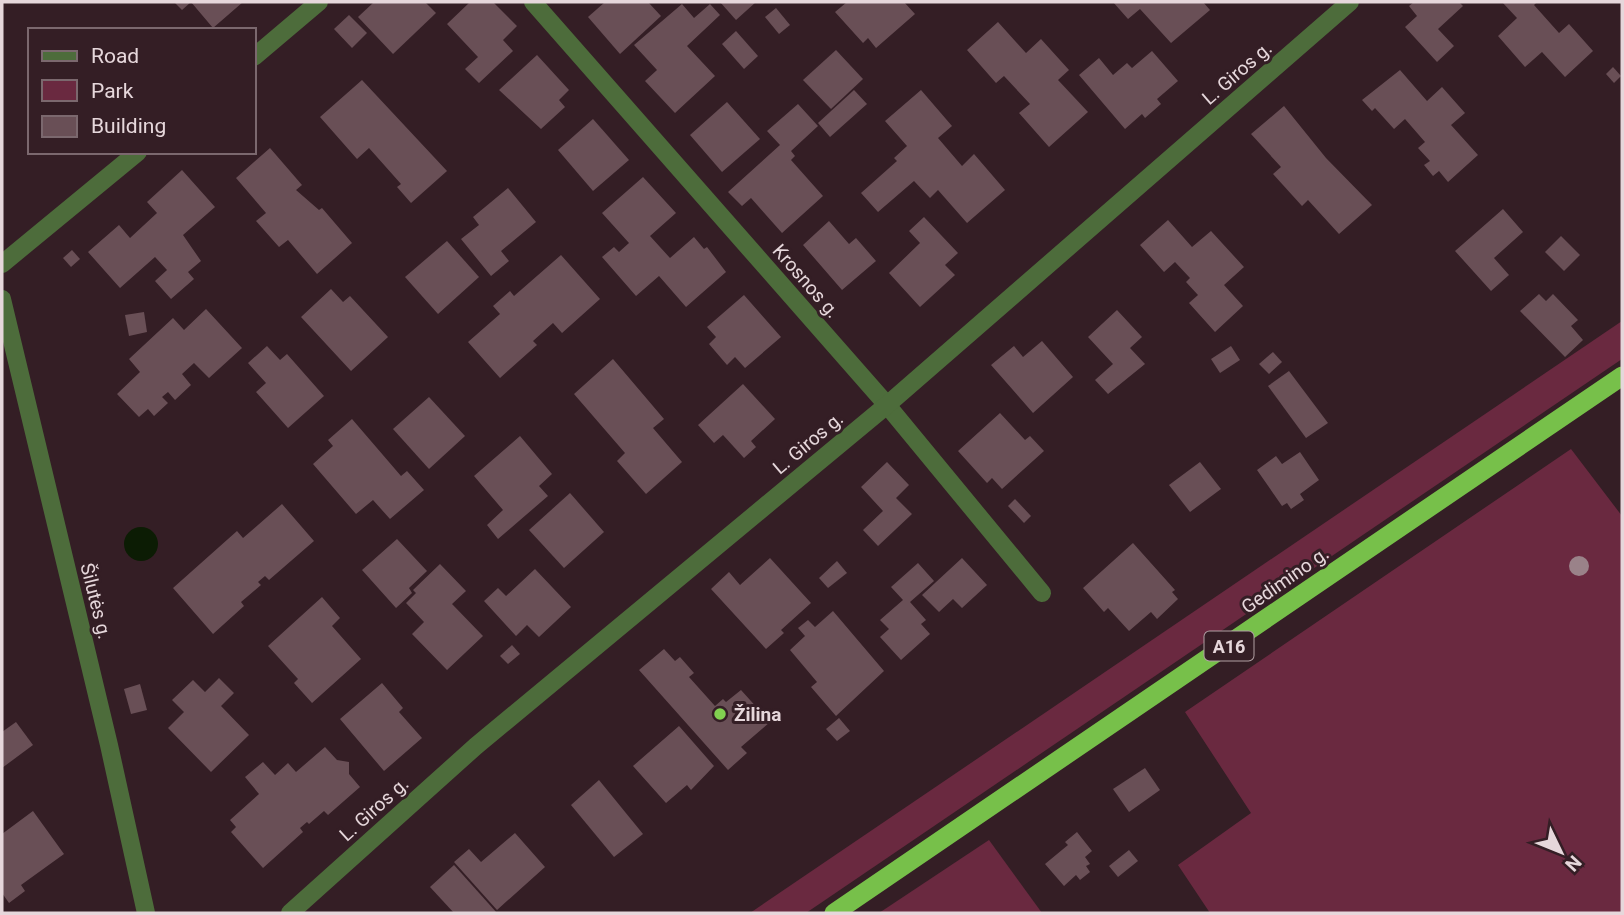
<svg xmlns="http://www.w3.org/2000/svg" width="1624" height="915" font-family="Roboto,sans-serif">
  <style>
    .green { fill: #6a2940 }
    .water { fill: #0c1c04 }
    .building { fill: #694f56 }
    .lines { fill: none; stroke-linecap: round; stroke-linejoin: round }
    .minor { stroke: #4d6c3b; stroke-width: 18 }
    .trunk { stroke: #77c04a; stroke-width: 19 }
    .tree { fill: #9a8289 }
    .poi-dot { fill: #81d050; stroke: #341e25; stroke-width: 2.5 }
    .labels { text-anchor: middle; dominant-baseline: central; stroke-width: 6; stroke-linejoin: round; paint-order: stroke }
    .shield { fill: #341e25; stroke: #b1a0a4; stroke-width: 2 }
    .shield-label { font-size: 18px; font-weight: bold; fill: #e6d7db }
    .street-label { font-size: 19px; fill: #e6d7db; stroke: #341e25 }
    .poi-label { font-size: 19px; font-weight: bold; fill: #e6d7db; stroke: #341e25; text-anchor: start }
  </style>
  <rect width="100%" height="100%" fill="#341e25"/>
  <!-- green -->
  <g class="green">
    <polygon points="1622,321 1622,359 806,913 750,913"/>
    <polygon points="1571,449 1622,516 1622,913 1210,913 1178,865 1251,813 1185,712"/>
    <polygon points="989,840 1042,913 879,913"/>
  </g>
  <!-- water -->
  <circle class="water" cx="141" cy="544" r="17"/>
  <!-- building -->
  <g class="building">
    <polygon points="174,2 243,2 213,28 191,2 182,10"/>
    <polygon points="374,2 425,2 436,13 393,54 358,17"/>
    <polygon points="470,2 493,2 517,26 503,40 513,51 479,83 465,69 478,57 447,24"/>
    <polygon points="605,2 648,2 661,16 620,54 588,17"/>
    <polygon points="720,2 756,2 736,20"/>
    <polygon points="847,2 904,2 915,14 876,48 868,38 863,43 835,12"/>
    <polygon points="1113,2 1203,2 1210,10 1171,43 1140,9 1128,19"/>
    <polygon points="1414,2 1459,2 1463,6 1438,29 1454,46 1437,62 1405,27 1417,16 1409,6"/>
    <polygon points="1502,2 1537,2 1534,5 1559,33 1569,24 1593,51 1565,77 1542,52 1525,67 1498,36 1517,18"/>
    <polygon points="682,4 694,18 710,4 720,15 687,46 715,76 675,113 645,81 657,70 634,45"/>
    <polygon points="776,8 790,25 779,34 765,17"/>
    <polygon points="349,15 367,33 352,48 334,29"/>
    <polygon points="998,22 1026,53 1041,39 1069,70 1058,80 1088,112 1049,147 1019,113 1030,104 1004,76 996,83 967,50"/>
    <polygon points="736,31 758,56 744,69 722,44"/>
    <polygon points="836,50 863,79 831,109 803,80"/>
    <polygon points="1152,51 1178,81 1157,99 1161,104 1145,118 1142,114 1125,129 1079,75 1099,58 1113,75 1127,63 1132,68"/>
    <polygon points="537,55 569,90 559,100 565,107 541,129 499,90"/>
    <polygon points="1613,67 1621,76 1614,83 1606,74"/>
    <polygon points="1400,70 1427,101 1442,87 1465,113 1451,125 1478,155 1448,182 1439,171 1433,176 1424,165 1430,161 1418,148 1425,142 1405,119 1394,129 1375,108 1372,111 1362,100"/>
    <polygon points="362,80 447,171 411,203 397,187 401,184 369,148 357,159 320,117"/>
    <polygon points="854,90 867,104 830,137 818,123"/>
    <polygon points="921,90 952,126 938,138 962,166 974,154 1005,190 967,223 938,190 930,198 914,181 878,212 861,193 897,161 894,158 907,146 885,121"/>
    <polygon points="727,102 760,139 722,172 690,135"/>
    <polygon points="798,104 818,126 791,151 795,156 791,160 823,196 782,233 751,198 742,206 728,192 780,145 767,131"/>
    <polygon points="1284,106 1326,158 1372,205 1339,234 1308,200 1302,206 1273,174 1281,167 1251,134"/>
    <polygon points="593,119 629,160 593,191 558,150"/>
    <polygon points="270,148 302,185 296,190 319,210 322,208 352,243 317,274 288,240 279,247 256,221 266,213 236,178"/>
    <polygon points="182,170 215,207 183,235 201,261 188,272 194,279 171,299 155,281 167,270 155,257 120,288 88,252 119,225 130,238 157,213 147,202"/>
    <polygon points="643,177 676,213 650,236 670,258 694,237 704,249 707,247 726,272 686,307 659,276 636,296 602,257 614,247 619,252 629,243 602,213"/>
    <polygon points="508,188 536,222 501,251 509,261 491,276 461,239 479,225 473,217"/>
    <polygon points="1503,209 1523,232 1494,258 1509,275 1491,291 1455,251"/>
    <polygon points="924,217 958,253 945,265 955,275 920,307 889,273 920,243 909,231"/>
    <polygon points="1168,220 1192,247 1211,231 1244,267 1224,285 1243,306 1215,332 1189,303 1198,295 1186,282 1190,278 1175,262 1164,272 1140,245"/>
    <polygon points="829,221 849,244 856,238 876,261 842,290 803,245"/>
    <polygon points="1561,236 1580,255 1564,271 1545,252"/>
    <polygon points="447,241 479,277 438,314 405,277"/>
    <polygon points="72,250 80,259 71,267 63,258"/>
    <polygon points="561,255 600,299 562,333 553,323 533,341 537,345 500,378 468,342 500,314 493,306 510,291 514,296"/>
    <polygon points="331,289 343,302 350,296 388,337 351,371 301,317"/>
    <polygon points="1539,294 1546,301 1553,294 1578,320 1571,326 1583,340 1565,357 1520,311"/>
    <polygon points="744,295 781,337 745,368 735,357 727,365 709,344 716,337 707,327"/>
    <polygon points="206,309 242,348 209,378 194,363 182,374 191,385 175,400 168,392 162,397 168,403 154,416 148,409 139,417 117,394 140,372 129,359 173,318 184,330"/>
    <polygon points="1117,310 1142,337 1130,348 1145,364 1108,394 1095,380 1113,364 1088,337"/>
    <polygon points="144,312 147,332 129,336 125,315"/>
    <polygon points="1042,341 1073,377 1033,413 991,365 1014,346 1023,357"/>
    <polygon points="267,346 280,360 287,354 324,396 288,428 256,392 266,383 248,363"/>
    <polygon points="1231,346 1240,360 1220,373 1211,359"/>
    <polygon points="1273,352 1282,362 1269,374 1259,364"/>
    <polygon points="613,359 664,419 653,428 682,462 646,494 617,461 625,453 574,394"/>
    <polygon points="1289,371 1328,423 1306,438 1268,386"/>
    <polygon points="743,384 775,419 751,441 756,447 744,458 723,435 714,443 698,425"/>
    <polygon points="429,397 465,436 429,469 393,429"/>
    <polygon points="1000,413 1025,440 1030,436 1044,451 1002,489 992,478 987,483 958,451"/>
    <polygon points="352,419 401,476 407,471 424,490 390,519 373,500 356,514 313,464 333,446 328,440"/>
    <polygon points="520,436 552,474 539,486 548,496 498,539 487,525 503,510 474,476"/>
    <polygon points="1300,452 1319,480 1300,494 1304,500 1291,509 1287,503 1282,506 1257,470 1276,456 1282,464"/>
    <polygon points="887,462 909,485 896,498 912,514 878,546 863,530 883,511 861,487"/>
    <polygon points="1200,462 1221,489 1190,512 1169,485"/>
    <polygon points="570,493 604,532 564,568 529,530"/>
    <polygon points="1015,499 1031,516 1024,523 1008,506"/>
    <polygon points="282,504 314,541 269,580 265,576 258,582 261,585 241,602 244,606 213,634 173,588 237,531 243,538"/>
    <polygon points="397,539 427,571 409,588 412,593 396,608 362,570"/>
    <polygon points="1133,543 1175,590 1172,592 1178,599 1157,619 1151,612 1129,631 1108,608 1104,612 1083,588"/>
    <polygon points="770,558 811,603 781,630 784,633 766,649 711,589 729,572 740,585"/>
    <polygon points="962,558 987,585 962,608 953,599 939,612 922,595"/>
    <polygon points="837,561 847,573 828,588 819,578"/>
    <polygon points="918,563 934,581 910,602 926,620 921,624 930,634 901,660 880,637 889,629 880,620 903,600 891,587"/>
    <polygon points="440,564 466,591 452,604 483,636 447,670 412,634 424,622 406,603 416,593 413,590"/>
    <polygon points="535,569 571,607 539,637 527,625 516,636 484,601 498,588 506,596"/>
    <polygon points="322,597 340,618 332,626 361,659 312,703 294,683 298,679 268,646"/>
    <polygon points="833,611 884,671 836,716 811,687 817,682 790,650 805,636 798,628 808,620 815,627"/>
    <polygon points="512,645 520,654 508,664 500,656"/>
    <polygon points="664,649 675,661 680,657 694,673 689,677 715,706 723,699 726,702 741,690 770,722 741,747 747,753 728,770 639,670"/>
    <polygon points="219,678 234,693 221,706 249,735 211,772 168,728 184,712 172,700 193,680 205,692"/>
    <polygon points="382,683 403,708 399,712 422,738 384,771 340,719"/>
    <polygon points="140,684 147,710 131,714 124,689"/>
    <polygon points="839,718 850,731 837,741 826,729"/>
    <polygon points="16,722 33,745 2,768 2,732"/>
    <polygon points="679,726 714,766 691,790 687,785 666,803 633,766"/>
    <polygon points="325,747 337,760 349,762 349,774 360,787 328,815 324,811 309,824 307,822 300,828 303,832 263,868 231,832 236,827 230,820 259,794 245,777 263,762 275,775 288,763 296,772"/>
    <polygon points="1145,768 1160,790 1129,812 1113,789"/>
    <polygon points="599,780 643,834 614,857 571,805"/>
    <polygon points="33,811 64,854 21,885 25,891 9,903 2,893 2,834"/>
    <polygon points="1077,832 1092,851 1085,857 1090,864 1086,866 1090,872 1080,880 1076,875 1064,886 1045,864 1068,845 1065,842"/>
    <polygon points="515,833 545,867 497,910 454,862 469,849 481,862"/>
    <polygon points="1129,850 1138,861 1118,877 1109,866"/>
    <polygon points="454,865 497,913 454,913 430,887"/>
  </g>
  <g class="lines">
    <!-- minor -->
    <g class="minor">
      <polyline points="533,2 887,405 1042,593"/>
      <polyline points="254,57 319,2"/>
      <polyline points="2,264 138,152"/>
      <polyline points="2,299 109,745 146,913"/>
      <polyline points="290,913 476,746 887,405 1350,2"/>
    </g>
    <!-- trunk -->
    <polyline class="trunk" points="834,913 1622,376"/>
  </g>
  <!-- trees -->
  <circle class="tree" cx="1579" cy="566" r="10"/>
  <!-- markers -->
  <circle class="poi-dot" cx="720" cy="714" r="7"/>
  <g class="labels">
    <!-- shield labels -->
    <rect class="shield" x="1204.5" y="631.5" width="49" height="29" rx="5"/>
    <g class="shield-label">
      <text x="1229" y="646">A16</text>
    </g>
    <!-- street labels -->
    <g class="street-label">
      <text transform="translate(1237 73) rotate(-41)">L. Giros g.</text>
      <text transform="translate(806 281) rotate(49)">Krosnos g.</text>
      <text transform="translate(808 443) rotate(-40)">L. Giros g.</text>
      <text transform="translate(1285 580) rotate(-35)">Gedimino g.</text>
      <text transform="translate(96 601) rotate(76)">Šilutės g.</text>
      <text transform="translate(374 809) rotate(-42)">L. Giros g.</text>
    </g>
    <!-- poi labels -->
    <g class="poi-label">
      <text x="734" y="714">Žilina</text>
    </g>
  </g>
  <!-- border -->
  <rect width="1624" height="915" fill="none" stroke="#e6d7db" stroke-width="7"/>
  <!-- legend -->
  <rect x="28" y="28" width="228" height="126" fill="#341e25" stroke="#7b686e" stroke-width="2"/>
  <rect x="42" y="51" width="35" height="10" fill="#4d6c3b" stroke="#7b686e" stroke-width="2"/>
  <text x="91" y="63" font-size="21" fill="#e6d7db">Road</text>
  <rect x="42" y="80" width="35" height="21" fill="#6a2940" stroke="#7b686e" stroke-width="2"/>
  <text x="91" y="98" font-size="21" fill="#e6d7db">Park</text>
  <rect x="42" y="116" width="35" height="21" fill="#694f56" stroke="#7b686e" stroke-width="2"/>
  <text x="91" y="133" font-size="21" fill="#e6d7db">Building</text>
  <!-- north arrow -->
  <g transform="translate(1561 852) rotate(133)" stroke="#341e25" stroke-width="5" paint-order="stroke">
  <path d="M0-5L12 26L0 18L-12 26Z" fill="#e6d7db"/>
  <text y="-10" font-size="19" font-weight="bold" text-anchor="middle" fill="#e6d7db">N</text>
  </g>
</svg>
